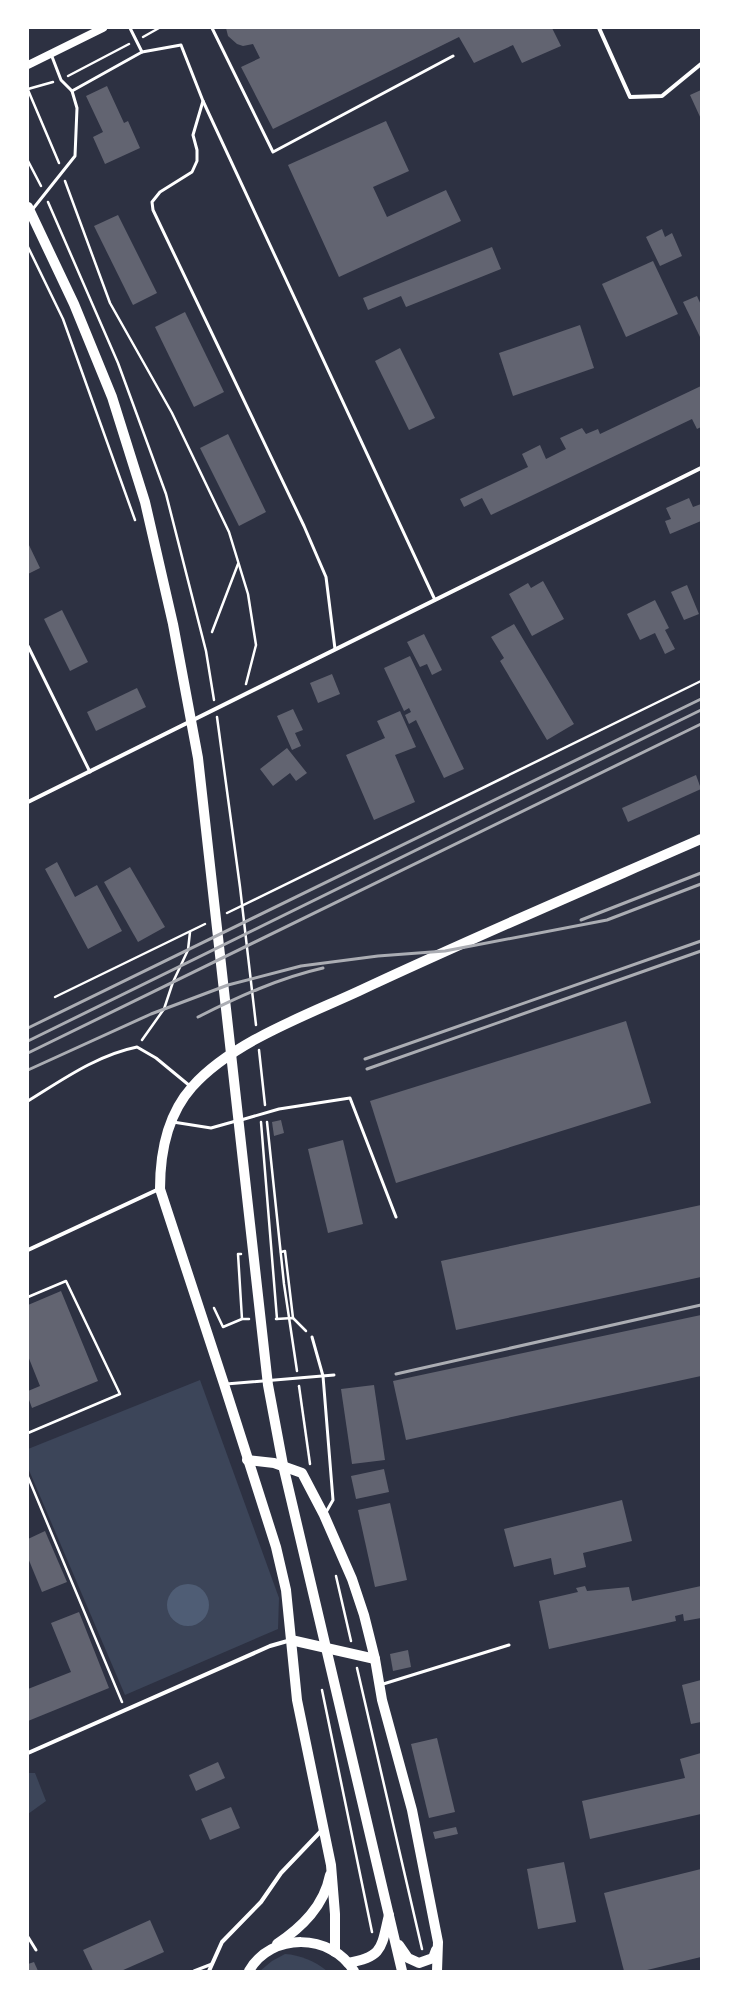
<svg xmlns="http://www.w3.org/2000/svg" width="729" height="1999" font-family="'IBM Plex Sans',sans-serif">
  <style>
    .green { fill: #3c4559 }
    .water { fill: #4f5d75 }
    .building { fill: #626471 }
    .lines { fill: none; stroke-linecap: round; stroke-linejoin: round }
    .path { stroke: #fff; stroke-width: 2.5 }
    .service { stroke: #fff; stroke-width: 3 }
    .minor { stroke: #fff; stroke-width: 4 }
    .secondary { stroke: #fff; stroke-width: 8 }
    .primary { stroke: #fff; stroke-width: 10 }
    .rail { stroke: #abadb3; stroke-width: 3 }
  </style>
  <rect width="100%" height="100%" fill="#2d3142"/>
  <!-- green -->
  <g class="green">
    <polygon points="200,1380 279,1598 278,1629 125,1695 28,1468 28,1449"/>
    <polygon points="28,1773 35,1773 46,1801 28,1814"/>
    <path d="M285 1954C300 1955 315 1961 327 1971H260L272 1961Z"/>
  </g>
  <!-- water -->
  <circle class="water" cx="188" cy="1605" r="21"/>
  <!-- building -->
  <g class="building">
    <polygon points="226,28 552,28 561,46 522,63 513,45 474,63 459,37 273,129 241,67 260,58 253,44 243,46 237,44 228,36"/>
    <polygon points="107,86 124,123 128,121 140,148 105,164 93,137 103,132 86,96"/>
    <polygon points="701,90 701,119 690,95"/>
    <polygon points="386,121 409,171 373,187 387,217 446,190 461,221 339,277 288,165"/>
    <polygon points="118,215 157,293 133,305 94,226"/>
    <polygon points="662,229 665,237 672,233 682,256 660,266 646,237"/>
    <polygon points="492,247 501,269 406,307 401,296 368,310 363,298"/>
    <polygon points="653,261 678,314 626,337 602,284"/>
    <polygon points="697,296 701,305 701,339 683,302"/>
    <polygon points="185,312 224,392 194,407 155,327"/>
    <polygon points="580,325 594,368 513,396 499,353"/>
    <polygon points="400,348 435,418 409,430 375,361"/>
    <polygon points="701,386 701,427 697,429 692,419 491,515 482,498 464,507 460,499 528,467 522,454 540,445 546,459 566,449 560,438 582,428 586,434 598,429 600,434"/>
    <polygon points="228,434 266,512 239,526 200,448"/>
    <polygon points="689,498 693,507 701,504 701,521 670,534 665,521 671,519 666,508"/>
    <polygon points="28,543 40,568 28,574"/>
    <polygon points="543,581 564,619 532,636 509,594 528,583 531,588"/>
    <polygon points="687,585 699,614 684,620 671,592"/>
    <polygon points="655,600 669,628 665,630 675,649 665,654 655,633 640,640 627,614"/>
    <polygon points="62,610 88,662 70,671 44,619"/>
    <polygon points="514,624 574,724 547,740 500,661 504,658 491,637"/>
    <polygon points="424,634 442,670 432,675 427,664 420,667 407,642"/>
    <polygon points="410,656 464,769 444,778 416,720 409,724 405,715 411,712 409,708 404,711 384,668"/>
    <polygon points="332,674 340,694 318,703 310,683"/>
    <polygon points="137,688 146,707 96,731 87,712"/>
    <polygon points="293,709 303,730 295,733 301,746 292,750 277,716"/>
    <polygon points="400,711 416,747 395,755 415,802 374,820 346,755 385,738 377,721"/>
    <polygon points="287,748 307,773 296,781 290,773 273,786 260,769"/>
    <polygon points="696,775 701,789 628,822 622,808"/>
    <polygon points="57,862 75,897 97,885 122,931 88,949 45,869"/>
    <polygon points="130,867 165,927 138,942 104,882"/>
    <polygon points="626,1021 651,1103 396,1183 370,1101"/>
    <polygon points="281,1120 284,1133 274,1136 272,1122"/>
    <polygon points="343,1140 363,1224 328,1233 308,1149"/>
    <polygon points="701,1205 701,1277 456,1330 441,1261"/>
    <polygon points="61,1291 98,1381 32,1408 28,1397 28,1391 40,1386 28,1356 28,1305"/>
    <polygon points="701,1315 701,1376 406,1440 393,1381"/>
    <polygon points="374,1385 385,1460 352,1464 341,1389"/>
    <polygon points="384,1469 389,1492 356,1499 351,1476"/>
    <polygon points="622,1500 632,1541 583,1553 586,1567 554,1575 551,1558 514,1567 504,1529"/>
    <polygon points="390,1503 407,1580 375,1587 358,1510"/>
    <polygon points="45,1531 67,1582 42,1592 28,1558 28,1539"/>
    <polygon points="585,1586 587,1591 629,1587 632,1601 701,1586 701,1618 684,1621 683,1614 675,1616 676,1621 549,1649 539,1601 578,1592 576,1588"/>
    <polygon points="79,1612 109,1688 28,1721 28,1689 71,1672 51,1623"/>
    <polygon points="408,1650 411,1667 393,1671 390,1654"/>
    <polygon points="701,1680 701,1722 691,1724 682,1685"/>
    <polygon points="437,1738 455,1812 429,1818 411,1744"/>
    <polygon points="701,1753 701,1814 590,1839 582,1801 685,1778 680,1759"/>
    <polygon points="218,1762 225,1778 196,1791 189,1775"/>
    <polygon points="231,1807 240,1828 210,1840 201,1819"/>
    <polygon points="456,1827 458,1834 435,1839 433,1832"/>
    <polygon points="564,1862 576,1922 538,1929 527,1869"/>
    <polygon points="701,1869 701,1957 643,1971 624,1971 604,1893"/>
    <polygon points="150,1920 164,1952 121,1971 93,1971 83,1950"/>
    <polygon points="34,1962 38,1971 28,1971 28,1964"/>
  </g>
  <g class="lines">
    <!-- path -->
    <g class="path">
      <polyline points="143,37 159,28"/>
      <polyline points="68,76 129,44"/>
      <polyline points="28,89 53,82"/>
      <polyline points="28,90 59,163"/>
      <polyline points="28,161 41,186"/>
      <polyline points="65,181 110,303 172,413 229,532 248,594 256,645 246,684"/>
      <polyline points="48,202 118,363 166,494 206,651 214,700"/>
      <polyline points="28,247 63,319 135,520"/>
      <polyline points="212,632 238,564"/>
      <polyline points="217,717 240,887 256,1025"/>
      <polyline points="227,913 701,681"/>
      <polyline points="55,997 205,924"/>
      <polyline points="142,1040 164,1009 173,982 188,950 190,932"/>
      <polyline points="259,1050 265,1105"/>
      <polyline points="261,1122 277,1319"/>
      <polyline points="267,1122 284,1284 297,1371"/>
      <polyline points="281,1252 285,1251 293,1318"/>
      <polyline points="241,1254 238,1254 242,1319"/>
      <polyline points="28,1297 66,1281 120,1394 28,1433"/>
      <polyline points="214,1308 223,1327 242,1319 249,1319"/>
      <polyline points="276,1319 293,1318 306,1331"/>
      <polyline points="299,1386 310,1464"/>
      <polyline points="28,1477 122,1702"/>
      <polyline points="336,1576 351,1641"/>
      <polyline points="357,1668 422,1949"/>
      <polyline points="322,1690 372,1932"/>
    </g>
    <!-- service -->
    <g class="service">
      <polyline points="212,28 273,152 453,56"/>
      <polyline points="142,52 181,45 203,101 193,135 197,150 197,161 192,172 160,192 152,202 153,210 304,526 326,577 335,649"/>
      <polyline points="51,54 61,80 72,91 142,52 130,28"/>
      <polyline points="203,101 435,600"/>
      <polyline points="32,210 75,156 77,108 72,91"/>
      <polyline points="28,646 90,772"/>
      <path d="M28 1101C62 1080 97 1055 137 1047L156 1058 190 1086"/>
      <polyline points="241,1120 279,1109 350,1098 396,1217"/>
      <polyline points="173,1122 211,1128 236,1121"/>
      <polyline points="312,1337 323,1376 333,1500 325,1514"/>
      <polyline points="226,1384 334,1375"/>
      <polyline points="380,1685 509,1645"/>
      <polyline points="28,1937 36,1950"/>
      <polyline points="194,1971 212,1964"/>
    </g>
    <!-- minor -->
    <g class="minor">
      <polyline points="599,28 630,97 662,96 701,64"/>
      <polyline points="28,802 701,468"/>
      <polyline points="28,1250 159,1189"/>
      <polyline points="28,1753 270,1646 291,1640"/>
      <polyline points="209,1971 222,1942 261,1902 281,1873 323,1829"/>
    </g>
    <!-- secondary -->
    <polyline class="secondary" points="28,65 103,28"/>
    <!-- primary -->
    <g class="primary">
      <polyline points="28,207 74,304 112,397 145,502 173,624 198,758 268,1385 283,1465 402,1971"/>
      <polyline points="247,1460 274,1463 302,1473 324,1515 352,1579 364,1615 375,1659 382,1700 412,1810 438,1942 437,1971"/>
      <polyline points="291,1640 375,1659"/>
      <path d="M277 1944C302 1927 324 1906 330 1875"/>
      <polyline points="399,1945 408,1958 419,1963 433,1958 436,1950"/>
      <path d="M335 1952V1914L331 1865 297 1700 286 1590 276 1547 224 1384 160 1189C160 1153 168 1114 192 1087 232 1042 305 1016 359 991 472 938 587 889 701 839"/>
      <path d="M348 1963C384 1957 381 1947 389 1915"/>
      <path d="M249 1971C271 1932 331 1933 354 1971"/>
    </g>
    <!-- rail -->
    <g class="rail">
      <polyline points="581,920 701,873"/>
      <path d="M198 1017C238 997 279 978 323 968"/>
      <polyline points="28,1028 701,699"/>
      <polyline points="28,1041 701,710"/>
      <polyline points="28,1053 701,724"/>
      <polyline points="365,1059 701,941"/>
      <polyline points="367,1069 701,951"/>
      <polyline points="28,1070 151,1014 228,985 301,966 378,956 445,951 607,920 701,884"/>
      <polyline points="396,1374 701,1305"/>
    </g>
  </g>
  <!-- border -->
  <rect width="729" height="1999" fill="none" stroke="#ffffff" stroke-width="58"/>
</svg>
